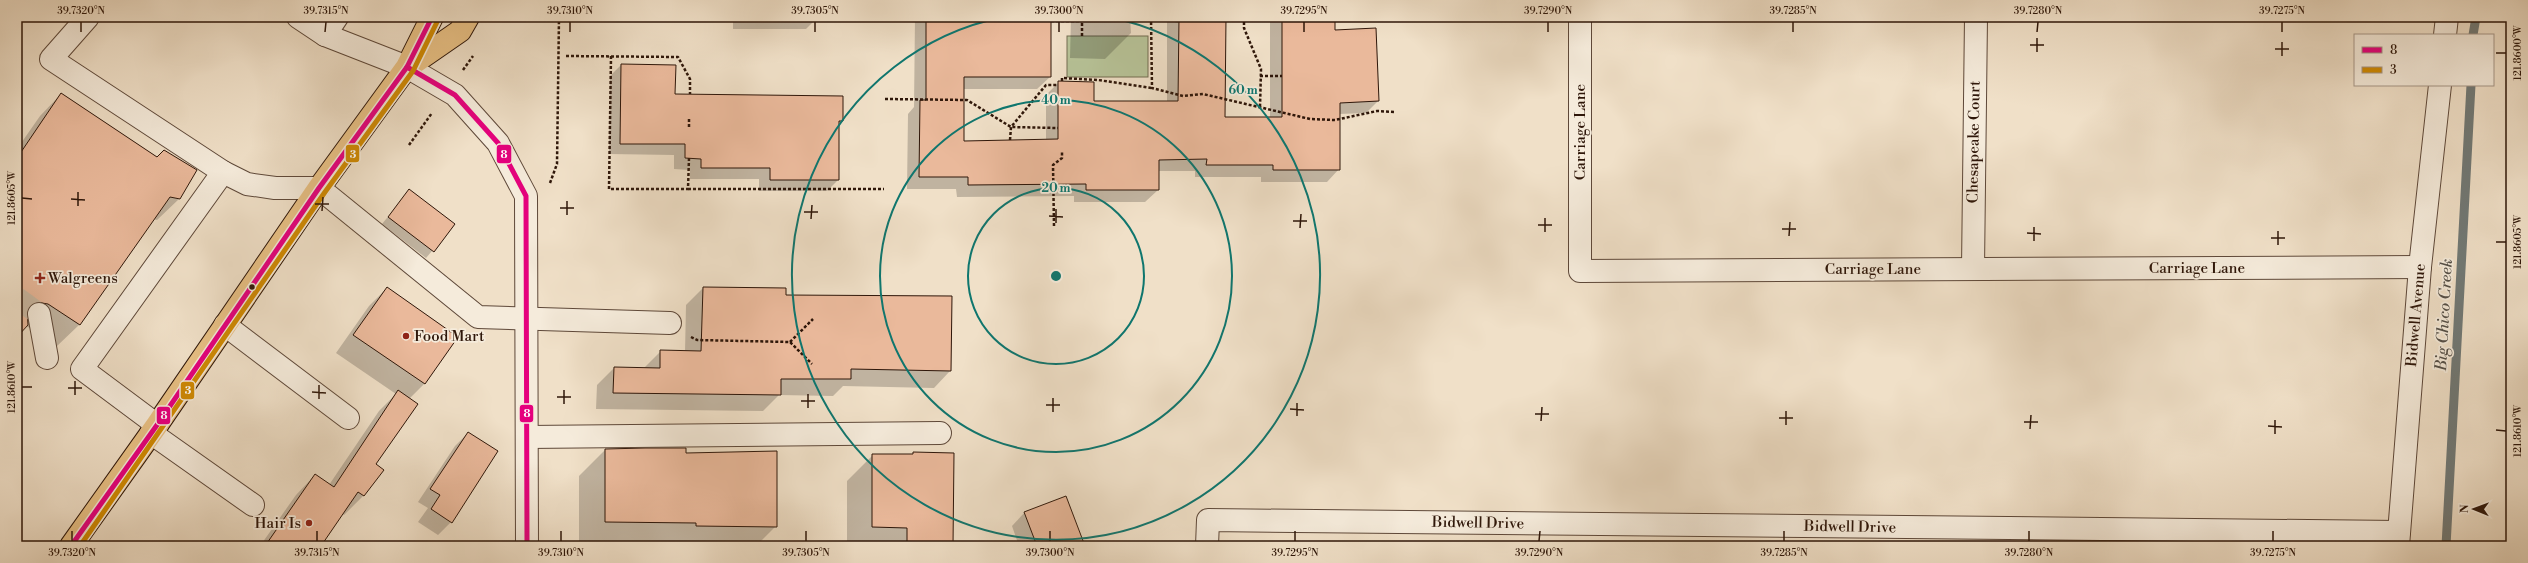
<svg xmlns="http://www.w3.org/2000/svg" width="2528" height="563" font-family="'Libre Bodoni',serif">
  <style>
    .green { fill: #b7c398; stroke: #726c50 }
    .shadow { fill: #0003 }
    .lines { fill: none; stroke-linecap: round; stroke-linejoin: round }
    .stream { stroke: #717976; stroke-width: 9 }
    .building { fill: #eab99b; stroke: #2e1609 }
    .minor-tunnel { stroke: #c9b8a2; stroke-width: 22; stroke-dasharray: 22 11; stroke-linecap: butt }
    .minor-casing { stroke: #5e4839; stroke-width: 24 }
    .major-casing { stroke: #2e1609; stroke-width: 24 }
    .path { stroke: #2e1609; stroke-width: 2.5; stroke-dasharray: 3 2; stroke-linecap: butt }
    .minor { stroke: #f5ebdb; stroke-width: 22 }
    .major { stroke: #e8c084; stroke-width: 22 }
    .bus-1-casing { stroke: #f5ebdb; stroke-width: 8 }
    .bus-2-casing { stroke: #f5ebdb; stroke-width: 8 }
    .bus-1 { stroke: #e5007d; stroke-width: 5 }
    .bus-2 { stroke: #cf8902; stroke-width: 5 }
    .ticks { fill: none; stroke: #2e1609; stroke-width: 1.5 }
    .ring { fill: none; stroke: #0f766e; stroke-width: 2 }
    .poi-dot { fill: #8f2418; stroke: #f5ebdb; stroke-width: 1.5 }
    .bus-dot { fill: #2e1609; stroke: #f5ebdb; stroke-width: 1.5 }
    .labels { text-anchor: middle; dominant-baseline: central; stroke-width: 3.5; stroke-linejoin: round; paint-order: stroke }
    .street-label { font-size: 15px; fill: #2e1609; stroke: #f5ebdb }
    .poi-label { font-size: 15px; fill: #2e1609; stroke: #f5ebdb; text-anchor: start }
    .water-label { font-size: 16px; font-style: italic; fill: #555048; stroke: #f5ebdb }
    .centre { fill: #0f766e; stroke: #f5ebdb; stroke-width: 2 }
    .ring-label { font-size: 12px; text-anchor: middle; font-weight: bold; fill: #0f766e; stroke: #f5ebdb; stroke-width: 3.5; stroke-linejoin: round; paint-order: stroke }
    .line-badge { stroke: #f5ebdb; stroke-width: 1.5 }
    .badge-label { font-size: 11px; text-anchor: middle; font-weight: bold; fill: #fff }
    .neatline { fill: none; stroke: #2e1609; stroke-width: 1.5 }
    .ticks-label { font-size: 10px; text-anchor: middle; fill: #2e1609 }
  </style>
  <rect width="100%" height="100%" fill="#f0e0c8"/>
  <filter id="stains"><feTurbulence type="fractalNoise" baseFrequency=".005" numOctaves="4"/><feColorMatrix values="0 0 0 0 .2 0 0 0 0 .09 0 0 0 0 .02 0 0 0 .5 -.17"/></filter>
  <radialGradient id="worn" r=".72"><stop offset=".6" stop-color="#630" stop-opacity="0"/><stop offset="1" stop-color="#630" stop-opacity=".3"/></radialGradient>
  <!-- green -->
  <rect class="green" x="1067" y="36" width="81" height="41"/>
  <!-- shadow -->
  <g class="shadow">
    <polygon points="733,17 818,17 806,29 733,29"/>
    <polygon points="915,17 1050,17 1050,77 1037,89 963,89 963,142 1046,141 1046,95 1059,82 1093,102 1167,102 1167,17 1225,17 1224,118 1270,118 1270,17 1334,17 1334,31 1378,101 1366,113 1339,114 1339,169 1327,182 1261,182 1261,177 1195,177 1195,171 1158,171 1158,190 1145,202 1074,202 1074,196 957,197 956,189 907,189 908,114 914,107"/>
    <polygon points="1071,17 1130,17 1131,33 1105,59 1070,58"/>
    <polygon points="621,65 674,95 842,120 838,124 838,180 827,191 759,191 759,179 690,179 690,170 674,169 674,155 609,154 610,76"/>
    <polygon points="61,94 179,199 157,220 153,219 79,325 57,346 25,325 17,333 17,149 40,116"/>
    <polygon points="409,191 454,225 426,258 382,224"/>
    <polygon points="387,288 456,337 424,384 409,399 374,464 382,470 363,496 344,515 342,514 319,546 260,546 296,495 315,475 329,485 379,411 396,394 336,353 369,306"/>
    <polygon points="703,288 785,289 785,296 950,371 934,388 843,386 833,396 779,395 763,411 596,409 597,385 614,368 644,368 661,351 685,352 686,305"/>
    <polygon points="468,433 451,522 438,535 418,522 428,508 418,502 455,446"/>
    <polygon points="605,450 685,454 776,526 756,546 579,546 579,476"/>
    <polygon points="873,455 952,543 960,543 960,546 847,546 847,481"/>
    <polygon points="17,467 21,471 17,477"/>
    <polygon points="1065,497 1084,546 1019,546 1012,526 1024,513"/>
  </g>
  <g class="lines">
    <!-- stream -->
    <g class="stream">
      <polyline points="2473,35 2476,17"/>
      <polyline points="2446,546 2471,85"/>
    </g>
  </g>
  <!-- building -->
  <g class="building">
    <polygon points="926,17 1051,17 1051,77 964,77 964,141 1058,139 1058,81 1094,82 1094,101 1178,101 1179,17 1226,17 1225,117 1282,117 1282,17 1335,17 1335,30 1376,28 1379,101 1340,103 1340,170 1273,170 1273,165 1206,165 1207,159 1159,160 1159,190 1086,190 1086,184 968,185 968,177 919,177 920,100 926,100"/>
    <polygon points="621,64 676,65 675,94 843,96 843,121 839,121 839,180 770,180 770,168 701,168 701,159 685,158 685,144 620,144"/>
    <polygon points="61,93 157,157 164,150 197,170 180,199 170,197 80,325 48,304 36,302 27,309 28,325 17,337 17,158"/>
    <polygon points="409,189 455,224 434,252 388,217"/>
    <polygon points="387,287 458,337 425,384 353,335"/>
    <polygon points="703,287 786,288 786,295 952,296 951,371 851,369 851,379 781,379 781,395 613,393 614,367 660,368 660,350 701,351"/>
    <polygon points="398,390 418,404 376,464 384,470 364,496 358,492 321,546 265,546 315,474 334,487"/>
    <polygon points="468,432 498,451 452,523 431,509 440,495 430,489"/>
    <polygon points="645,448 686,448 686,453 777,451 777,527 696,526 696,523 605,522 605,449"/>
    <polygon points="913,452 954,453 953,546 907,546 907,528 872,527 872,454 913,454"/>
    <polygon points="1066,496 1085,546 1037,546 1024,512"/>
  </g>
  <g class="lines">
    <!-- minor-tunnel -->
    <polyline class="minor-tunnel" points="17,298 39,314"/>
    <defs>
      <g id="minor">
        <polyline points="88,17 51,59 223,172 82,369 157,425"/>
        <polyline points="298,17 325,35 407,67 455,95 498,143 526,196 527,546"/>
        <polyline points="1580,17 1580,271 2420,267"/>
        <polyline points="325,35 337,17"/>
        <polyline points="2445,35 2447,17"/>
        <polyline points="223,172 247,184 275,188 319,188 478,317 670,323"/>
        <polyline points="1973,268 1976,17"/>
        <polyline points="39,314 47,358"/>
        <polyline points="225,325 348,418"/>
        <polyline points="151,433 253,505"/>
        <polyline points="527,437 940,433"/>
        <polyline points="1207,546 1208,520 2399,532"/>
        <polyline points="2398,546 2420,267 2440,85"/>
      </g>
      <g id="major">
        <polyline points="408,67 460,31 468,17"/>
        <polyline points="71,546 157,425 319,188 407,67 432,17"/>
      </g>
    </defs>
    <!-- minor casing -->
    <use href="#minor" class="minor-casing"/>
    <!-- major casing -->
    <use href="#major" class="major-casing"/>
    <!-- path -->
    <g class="path">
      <polyline points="1151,17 1152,88 1183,96 1203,94 1310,119 1335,120 1377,111 1394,112"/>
      <polyline points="1244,17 1244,28 1261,69 1260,107"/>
      <polyline points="1150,19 1179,21"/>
      <polyline points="1051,21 1082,21"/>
      <polyline points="1082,36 1082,17"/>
      <polyline points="566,56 678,57 690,79 690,94"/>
      <polyline points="611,56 609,189 688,189 689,158"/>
      <polyline points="463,70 473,56"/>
      <polyline points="1260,76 1282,76"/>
      <polyline points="1062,81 1062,78 1098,80 1152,88"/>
      <polyline points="885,99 967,100 1011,127 1058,128"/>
      <polyline points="689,127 689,119"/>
      <polyline points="1010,140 1011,127 1046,85 1058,85"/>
      <polyline points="409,145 432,113"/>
      <polyline points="550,183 557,164 559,17"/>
      <polyline points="688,189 884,189"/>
      <polyline points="1054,226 1053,165 1062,158 1062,152"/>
      <polyline points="691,337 697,340 790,342 812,364"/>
      <polyline points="790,342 813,319"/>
    </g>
    <!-- minor -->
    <use href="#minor" class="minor"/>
    <!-- major -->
    <use href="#major" class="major"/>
    <defs>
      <g id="bus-1">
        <polyline points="407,67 455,95 498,143 526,196 527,546"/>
        <polyline points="71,546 157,425 319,188 407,67 432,17"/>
      </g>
      <polyline id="bus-2" points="80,546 325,192 413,71 438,20"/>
    </defs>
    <!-- bus-1 casing -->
    <use href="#bus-1" class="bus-1-casing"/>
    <!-- bus-2 casing -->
    <use href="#bus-2" class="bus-2-casing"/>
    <!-- bus-1 -->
    <use href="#bus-1" class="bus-1"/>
    <!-- bus-2 -->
    <use href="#bus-2" class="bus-2"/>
  </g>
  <!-- ticks -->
  <path class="ticks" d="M81 32V22M325 32 326 22M570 32V22M815 32V22M1059 32V22M1304 32V22M1548 32V22M1793 32V22M2037 32 2038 22M2282 32V22M2030 45H2044M2275 49H2289M2037 52V38M2496 53H2506M2282 56V42M22 198 32 199M71 199 85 200M315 204H329M78 206V192M560 208H574M322 211 323 197M804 212H818M567 215V201M1049 216 1063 217M811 219 812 205M1293 221H1307M1056 223V209M1538 225H1552M1300 228 1301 214M1782 229H1796M1545 232V218M2027 233 2041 234M1789 236 1790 222M2271 238H2285M2034 241V227M2496 242H2506M2278 245V231M22 387H32M68 388H82M312 392 326 393M75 395V381M557 397H571M319 399V385M801 401H815M564 404V390M1046 405H1060M808 408V394M1290 409 1304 410M1053 412V398M1535 414H1549M1297 416V403M1779 418H1793M1541 421 1542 407M2024 422H2038M1786 425V411M2268 426 2282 427M2030 429 2031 415M2496 430 2506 431M2275 434V420M72 541V531M317 541V531M561 541V531M806 541V531M1050 541V531M1295 541V531M1539 541 1540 531M1784 541V531M2029 541V531M2273 541V531"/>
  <!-- distance rings -->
  <g class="ring">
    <circle cx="1056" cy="276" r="88"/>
    <circle cx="1056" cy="276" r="176"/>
    <path d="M1109 17A264 264 0 1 1 1003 17"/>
  </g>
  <!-- markers -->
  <g class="poi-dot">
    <path d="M38 272h4v4h4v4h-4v4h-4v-4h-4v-4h4z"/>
    <circle cx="406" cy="336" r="4"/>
    <circle cx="309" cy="523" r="4"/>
  </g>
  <circle class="bus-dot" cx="252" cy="287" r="3.5"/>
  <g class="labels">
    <!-- street labels -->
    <g class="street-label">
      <text transform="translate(1580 132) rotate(-90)">Carriage Lane</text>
      <text transform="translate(1974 142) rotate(-89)">Chesapeake Court</text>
      <text x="2197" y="268">Carriage Lane</text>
      <text x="1873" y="269">Carriage Lane</text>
      <text transform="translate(2416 315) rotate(-85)">Bidwell Avenue</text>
      <text transform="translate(1478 523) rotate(1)">Bidwell Drive</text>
      <text transform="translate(1850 527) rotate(1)">Bidwell Drive</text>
    </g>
    <!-- poi labels -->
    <g class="poi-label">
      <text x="48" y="278">Walgreens</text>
      <text x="414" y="336">Food Mart</text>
      <text x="301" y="523" text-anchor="end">Hair Is</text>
    </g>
    <!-- water labels -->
    <g class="water-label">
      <text transform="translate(2444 315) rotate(-87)">Big Chico Creek</text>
    </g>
  </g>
  <circle cx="1056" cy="276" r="6" class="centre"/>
  <g class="ring-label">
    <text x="1243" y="94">60 m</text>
    <text x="1056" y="104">40 m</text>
    <text x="1056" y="192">20 m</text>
  </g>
  <g class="line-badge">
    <rect x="345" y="144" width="15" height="19" rx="4" fill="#cf8902"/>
    <rect x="496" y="144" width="16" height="20" rx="4" fill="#e5007d"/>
    <rect x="180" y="381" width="15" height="19" rx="4" fill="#cf8902"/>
    <rect x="519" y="404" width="15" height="19" rx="4" fill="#e5007d"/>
    <rect x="156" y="406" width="15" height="19" rx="4" fill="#e5007d"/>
  </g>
  <g class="badge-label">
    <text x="353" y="158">3</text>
    <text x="504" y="158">8</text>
    <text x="188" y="394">3</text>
    <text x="527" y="417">8</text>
    <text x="164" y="419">8</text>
  </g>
  <!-- margin -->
  <rect width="2528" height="563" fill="none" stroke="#f0e0c8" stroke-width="44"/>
  <!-- legend -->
  <rect x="2354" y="34" width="140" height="52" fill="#f5ebdb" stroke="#a59687"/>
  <rect x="2362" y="47" width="20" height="6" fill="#e5007d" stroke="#a59687"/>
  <text x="2390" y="54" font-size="12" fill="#2e1609">8</text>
  <rect x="2362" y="67" width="20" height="6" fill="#cf8902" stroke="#a59687"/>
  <text x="2390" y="74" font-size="12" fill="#2e1609">3</text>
  <!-- north arrow -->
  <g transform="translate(2474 509) rotate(271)" stroke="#f5ebdb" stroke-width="3" paint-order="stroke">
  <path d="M0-3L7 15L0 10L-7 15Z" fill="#2e1609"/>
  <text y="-6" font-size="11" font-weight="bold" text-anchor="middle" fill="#2e1609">N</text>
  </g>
  <rect x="22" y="22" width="2484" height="519" class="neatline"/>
  <g class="ticks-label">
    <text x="81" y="14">39.7320°N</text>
    <text x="326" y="14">39.7315°N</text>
    <text x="570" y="14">39.7310°N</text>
    <text x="815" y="14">39.7305°N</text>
    <text x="1059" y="14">39.7300°N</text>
    <text x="1304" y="14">39.7295°N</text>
    <text x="1548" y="14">39.7290°N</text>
    <text x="1793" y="14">39.7285°N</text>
    <text x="2038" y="14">39.7280°N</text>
    <text x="2282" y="14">39.7275°N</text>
    <text transform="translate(2517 53) rotate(-90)" y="4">121.8600°W</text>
    <text transform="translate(11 198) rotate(-90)" y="4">121.8605°W</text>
    <text transform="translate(2517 242) rotate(-90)" y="4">121.8605°W</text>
    <text transform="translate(11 387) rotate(-90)" y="4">121.8610°W</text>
    <text transform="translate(2517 431) rotate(-90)" y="4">121.8610°W</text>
    <text x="72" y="556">39.7320°N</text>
    <text x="317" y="556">39.7315°N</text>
    <text x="561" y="556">39.7310°N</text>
    <text x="806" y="556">39.7305°N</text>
    <text x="1050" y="556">39.7300°N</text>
    <text x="1295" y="556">39.7295°N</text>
    <text x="1539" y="556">39.7290°N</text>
    <text x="1784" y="556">39.7285°N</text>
    <text x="2029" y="556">39.7280°N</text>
    <text x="2273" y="556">39.7275°N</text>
  </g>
  <rect width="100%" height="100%" filter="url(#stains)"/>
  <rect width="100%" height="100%" fill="url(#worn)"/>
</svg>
